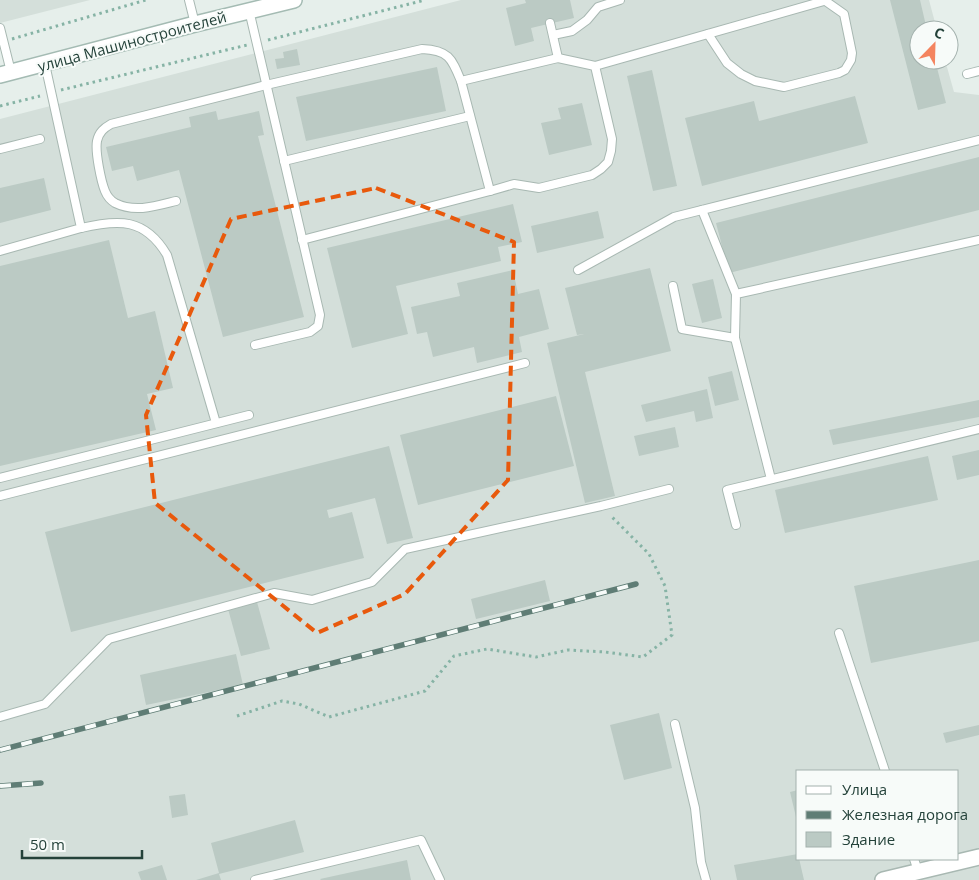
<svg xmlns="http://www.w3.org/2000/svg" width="979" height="880" font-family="'Open Sans',sans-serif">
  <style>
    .built { fill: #d4dfda; fill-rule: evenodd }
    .building { fill: #bbcac4 }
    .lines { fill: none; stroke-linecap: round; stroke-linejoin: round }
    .lane-casing { stroke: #a8b8b2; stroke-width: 10 }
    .street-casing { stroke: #a8b8b2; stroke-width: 18 }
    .secondary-casing { stroke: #a4bbb3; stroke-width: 18 }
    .path { stroke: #86b3a5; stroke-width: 3; stroke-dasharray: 2.5 4; stroke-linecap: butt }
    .lane { stroke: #fff; stroke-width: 8 }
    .street { stroke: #fff; stroke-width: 15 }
    .secondary { stroke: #fff; stroke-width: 15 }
    .rail-casing { stroke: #5f7d75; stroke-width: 5.5 }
    .rail { stroke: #f7fbf9; stroke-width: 4; stroke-dasharray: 11; stroke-linecap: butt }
    .marked { fill: none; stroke: #e8590c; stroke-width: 4; stroke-dasharray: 10 6; stroke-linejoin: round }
    .labels { text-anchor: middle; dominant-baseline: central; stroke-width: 4; stroke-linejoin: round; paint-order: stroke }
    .street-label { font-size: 15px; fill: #24423a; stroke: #f7fbf9 }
  </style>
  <rect width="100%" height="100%" fill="#e6efeb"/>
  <!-- built -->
  <g class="built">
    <polygon points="0,0 90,0 0,23"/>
    <path d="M461 0H929L937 30H919V60H945L954 92 979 95V880H0V119ZM798 771H958V859H798Z"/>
  </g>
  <!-- building -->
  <g class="building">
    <polygon points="525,0 570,0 574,18 531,28 534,41 515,46 506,8 526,3"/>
    <polygon points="890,0 920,0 927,30 919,30 919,60 935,60 946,103 918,110"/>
    <polygon points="297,49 300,65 277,69 275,59 284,58 283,52"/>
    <polygon points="437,67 446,111 306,141 296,97"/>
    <polygon points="652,70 677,186 653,191 627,76"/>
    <polygon points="855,96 868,143 702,186 685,118 754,101 759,121"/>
    <polygon points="582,103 592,145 549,155 541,123 561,119 558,108"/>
    <polygon points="216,111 218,120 259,111 264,135 258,136 304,317 223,337 179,170 137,181 133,166 112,171 106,147 191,127 189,117"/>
    <polygon points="979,157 979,210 729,273 716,223"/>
    <polygon points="44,178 51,210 0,223 0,188"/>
    <polygon points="513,204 522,242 498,247 501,261 396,286 408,334 352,348 327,248"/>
    <polygon points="598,211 604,238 537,253 531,226"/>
    <polygon points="109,240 128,318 155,311 173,388 147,394 156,430 0,466 0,266"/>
    <polygon points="650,268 671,351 585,372 615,496 585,503 547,343 584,334 577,335 565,288"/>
    <polygon points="513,270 518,294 539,289 549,329 519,337 522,352 477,363 474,347 433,357 427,332 417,334 411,307 460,296 457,283"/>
    <polygon points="713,279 722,318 702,323 692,284"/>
    <polygon points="732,371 739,400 715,406 708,377"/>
    <polygon points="707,389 713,418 696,422 694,411 646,422 641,405"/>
    <polygon points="556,396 574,466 418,505 400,435"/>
    <polygon points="979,400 979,417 833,445 829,430"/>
    <polygon points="675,427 679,447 639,456 634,436"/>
    <polygon points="389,446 413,538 387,544 375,498 327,510 329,518 352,512 364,558 71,632 45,532"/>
    <polygon points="979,450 979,475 957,480 952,456"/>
    <polygon points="928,456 938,500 785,533 775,490"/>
    <polygon points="979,560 979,641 871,663 854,586"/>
    <polygon points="545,580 550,601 476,619 471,599"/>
    <polygon points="257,602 270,649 241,656 228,609"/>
    <polygon points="236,654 243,685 146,705 140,675"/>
    <polygon points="659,713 672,768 624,780 610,725"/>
    <polygon points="979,725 979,735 946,743 943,733"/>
    <polygon points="798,790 798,816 796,817 790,792"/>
    <polygon points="185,794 188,815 172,818 169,796"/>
    <polygon points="295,820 304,852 219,874 221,880 196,880 219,873 211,843"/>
    <polygon points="798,854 804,880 737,880 734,865"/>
    <polygon points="407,860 411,880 321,880 320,879"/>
    <polygon points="162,865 167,880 141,880 138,872"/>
  </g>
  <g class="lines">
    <defs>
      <g id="lane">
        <polyline points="189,0 195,24"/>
        <polyline points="249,10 320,315 318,326 310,332 255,345"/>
        <polyline points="0,28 11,72"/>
        <polyline points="708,34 727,63 741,74 755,81 784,87 839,73 845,70 851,60 852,53 844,14 824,0"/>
        <polyline points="553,35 572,31 587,20 598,7 620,0"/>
        <polyline points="595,66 824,1"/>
        <polyline points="967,74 979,71"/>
        <polyline points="0,149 40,139"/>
        <polyline points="284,161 470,116"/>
        <polyline points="490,191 514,184 539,188 592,175 601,169 608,162 611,151 612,139 595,66 558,58"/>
        <path d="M176 201C156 206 135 213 115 203 110 200 107 196 105 191 101 181 95 152 97 141 99 132 104 128 111 124L266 85 422 49C449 50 452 59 461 81"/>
        <polyline points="702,210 736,294"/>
        <path d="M81 228C119 219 145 218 167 255L216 423"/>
        <polyline points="302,240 490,191 461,81 558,58 550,23"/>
        <polyline points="0,251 81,228 45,64"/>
        <polyline points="578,270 674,217 979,140"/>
        <polyline points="673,286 682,329 735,338"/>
        <polyline points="0,478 249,415"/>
        <polyline points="771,479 735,338 736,294 979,240"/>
        <polyline points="0,496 525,363"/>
        <polyline points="736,525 727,490 979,429"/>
        <polyline points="839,633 885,771"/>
        <polyline points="0,717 45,704 109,639 274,593 312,600 372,582 405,549 601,506 669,489"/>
        <polyline points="675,724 695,808 701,862 706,880"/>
        <polyline points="914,859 918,871"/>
        <polyline points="255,880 421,840 440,880"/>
      </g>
      <polyline id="street" points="883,880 979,857"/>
      <polyline id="secondary" points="0,75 195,24 294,0"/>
    </defs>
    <!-- lane casing -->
    <use href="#lane" class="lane-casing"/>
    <!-- street casing -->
    <use href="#street" class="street-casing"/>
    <!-- secondary casing -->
    <use href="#secondary" class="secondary-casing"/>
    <!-- path -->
    <g class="path">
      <polyline points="12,39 146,0"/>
      <polyline points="268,40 425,0"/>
      <polyline points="61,90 247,45"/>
      <polyline points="0,106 40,96"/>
      <polyline points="237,716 282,701 299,704 329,717 425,691 454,656 487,649 536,657 568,650 605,652 643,657 672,635 665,586 649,554 610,515"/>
    </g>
    <!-- lane -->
    <use href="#lane" class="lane"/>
    <!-- street -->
    <use href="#street" class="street"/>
    <!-- secondary -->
    <use href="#secondary" class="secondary"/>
    <defs>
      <g id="rail">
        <polyline points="0,750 636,584"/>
        <polyline points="0,786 41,783"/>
      </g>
    </defs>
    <!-- rail casing -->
    <use href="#rail" class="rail-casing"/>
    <!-- rail -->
    <use href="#rail" class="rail"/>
  </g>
  <!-- marked area -->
  <path class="marked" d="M376 188 514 242 508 480 405 594 317 633 155 503 146 415 231 219Z"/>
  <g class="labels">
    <!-- street labels -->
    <g class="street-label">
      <text transform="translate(132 41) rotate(-15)">улица Машиностроителей</text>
    </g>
  </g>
  <!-- legend -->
  <rect x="796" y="770" width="162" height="90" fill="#f7fbf9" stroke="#a3b1ad"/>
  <rect x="806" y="786" width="25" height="8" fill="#ffffff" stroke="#a3b1ad"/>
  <text x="842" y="795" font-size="15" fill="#24423a">Улица</text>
  <rect x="806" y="811" width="25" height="8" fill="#5f7d75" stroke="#a3b1ad"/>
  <text x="842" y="820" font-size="15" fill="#24423a">Железная дорога</text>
  <rect x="806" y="832" width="25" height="15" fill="#bbcac4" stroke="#a3b1ad"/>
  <text x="842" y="845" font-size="15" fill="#24423a">Здание</text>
  <!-- north arrow -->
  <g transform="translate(934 45) rotate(23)"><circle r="24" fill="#f7fbf9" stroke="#a3b1ad"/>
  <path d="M0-4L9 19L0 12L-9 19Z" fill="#f4845f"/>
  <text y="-8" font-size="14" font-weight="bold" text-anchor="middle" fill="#24423a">С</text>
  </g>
  <!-- scale -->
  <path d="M22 850v8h120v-8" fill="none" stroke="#24423a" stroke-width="2.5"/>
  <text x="30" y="850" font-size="15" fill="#24423a" stroke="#f7fbf9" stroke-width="4" paint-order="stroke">50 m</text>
</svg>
